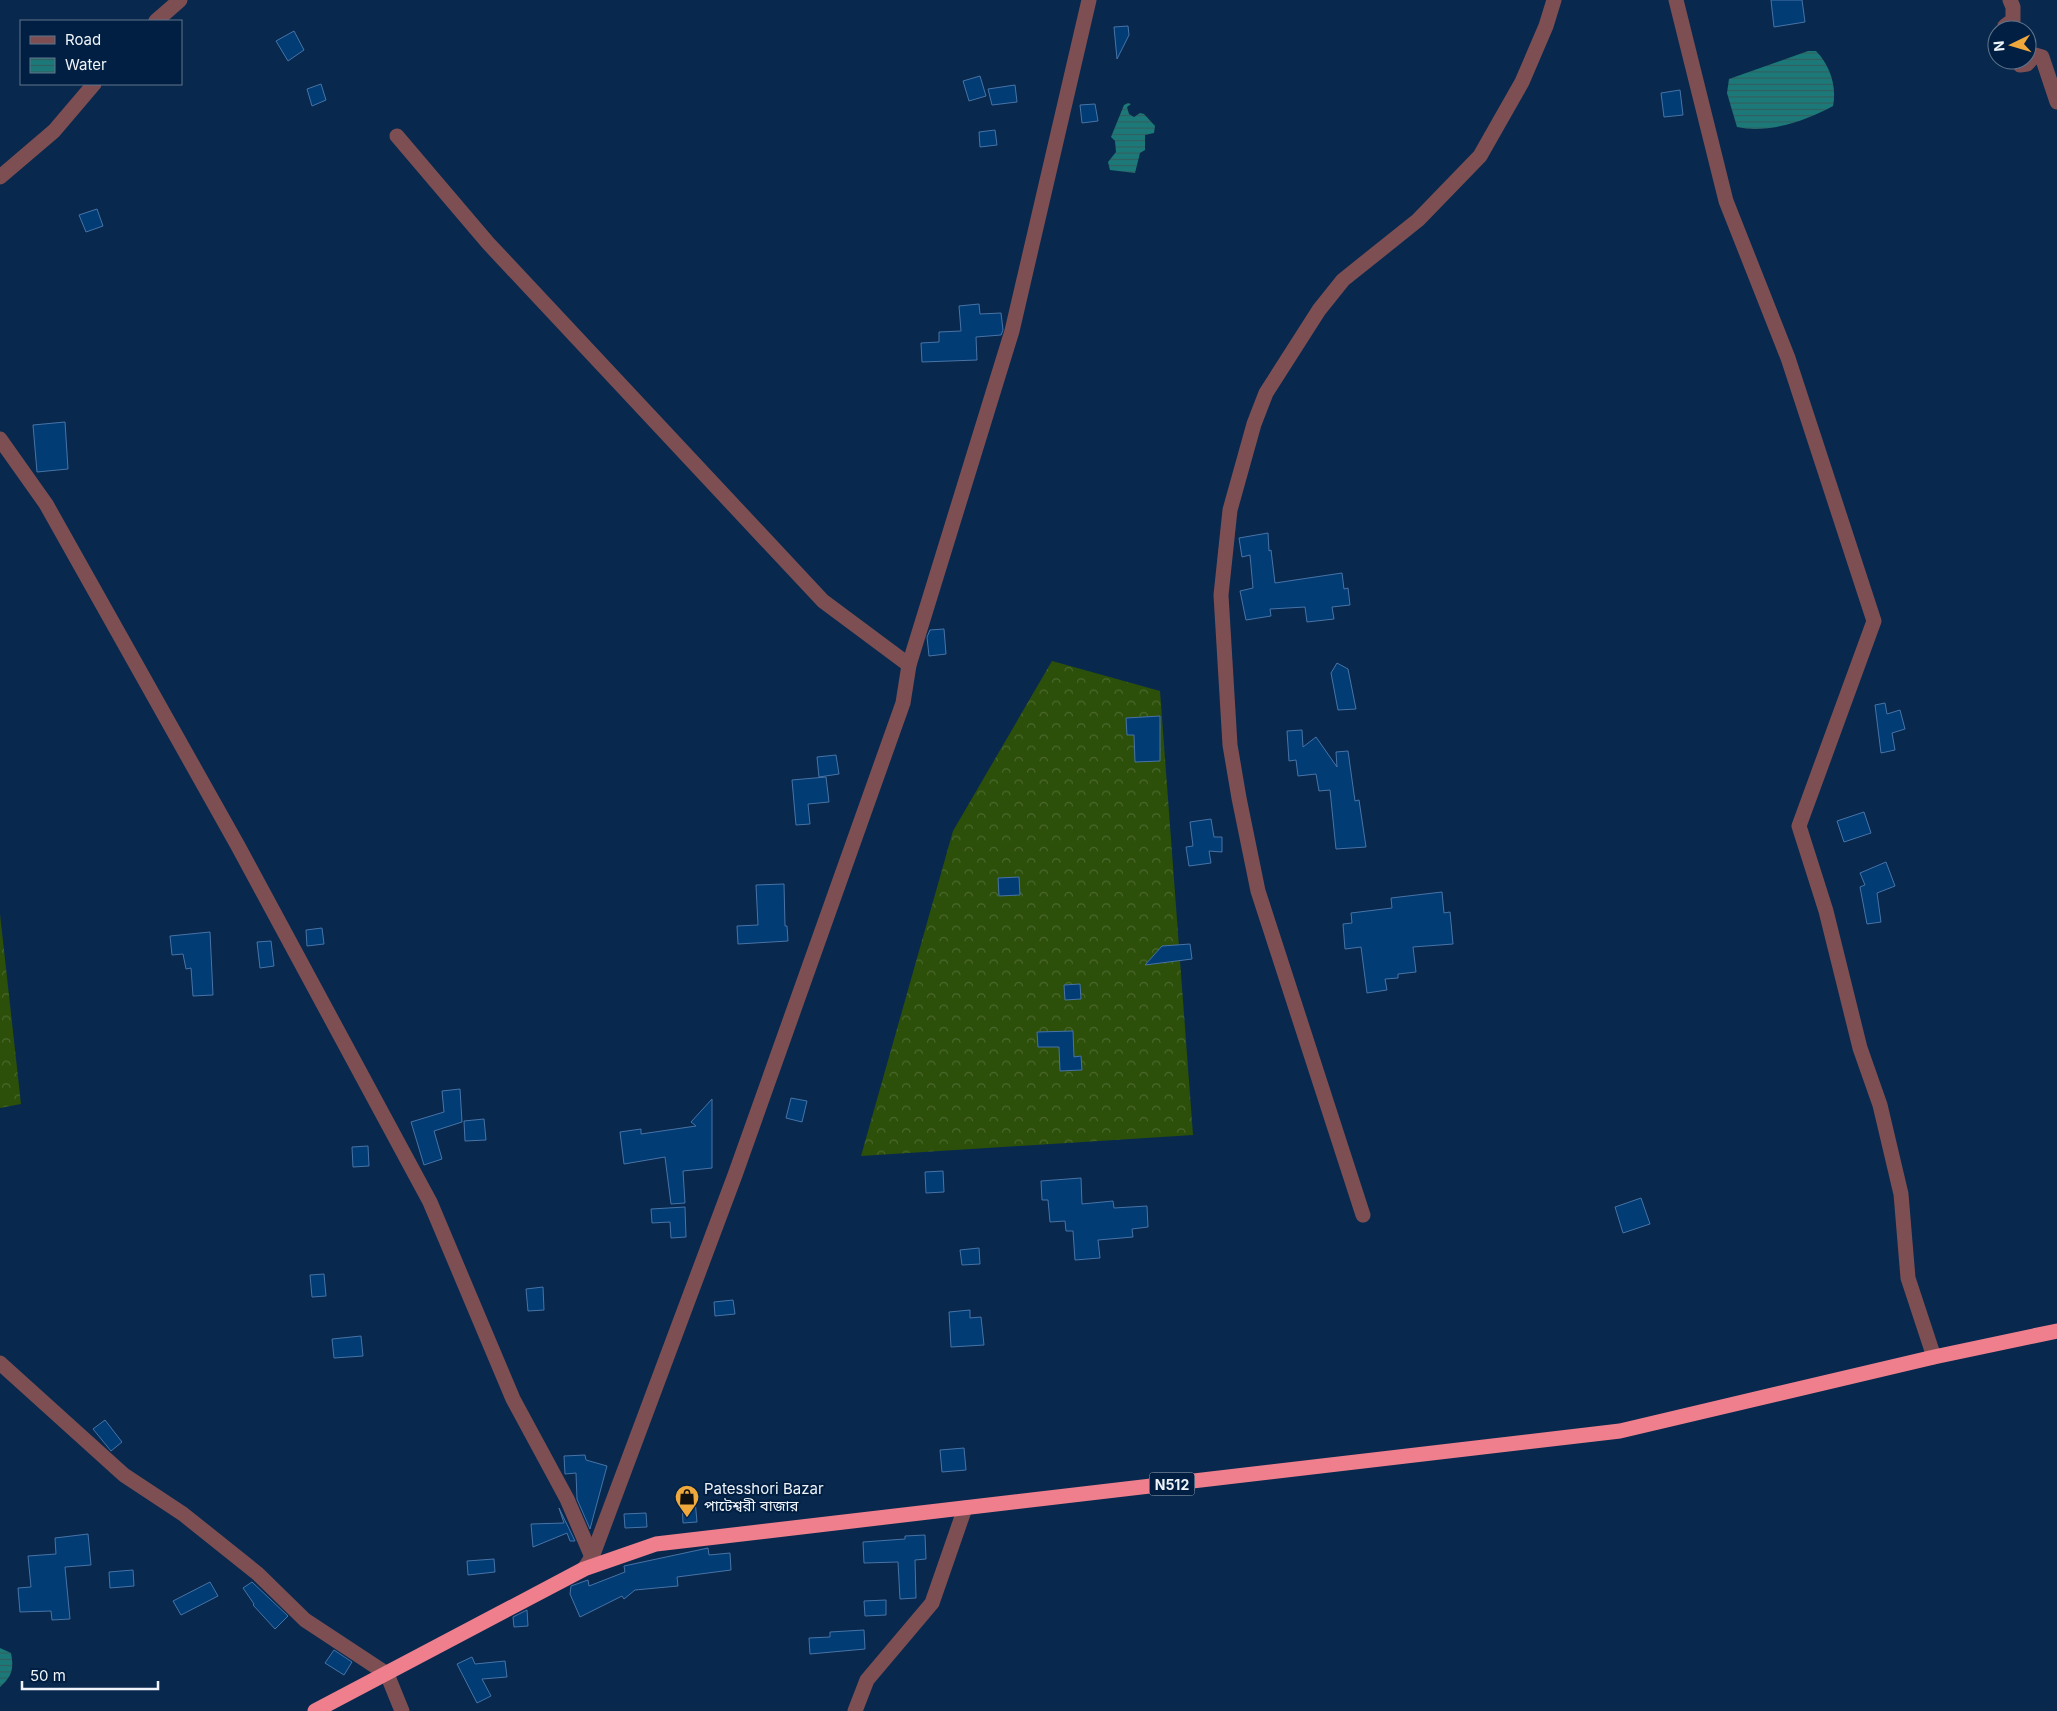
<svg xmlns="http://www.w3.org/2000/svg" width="2057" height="1711" font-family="Inter,'Noto Sans Bengali',sans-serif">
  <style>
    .forest { fill: url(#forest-crowns) }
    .water { fill: url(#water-rules) }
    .building { fill: #013c75; stroke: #4873a7 }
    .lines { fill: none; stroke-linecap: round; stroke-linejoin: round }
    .street { stroke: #7d4f53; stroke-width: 15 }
    .highway { stroke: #f07f8d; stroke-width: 15 }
    .labels { text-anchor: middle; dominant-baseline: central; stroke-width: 4; stroke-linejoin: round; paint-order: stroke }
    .shield { fill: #001f42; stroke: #a7b4c3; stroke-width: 1 }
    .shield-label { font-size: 14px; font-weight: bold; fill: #eff4fa }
    .poi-label { font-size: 15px; fill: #eff4fa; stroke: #001f42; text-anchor: start }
  </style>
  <defs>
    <pattern id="forest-crowns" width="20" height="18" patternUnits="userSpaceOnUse" patternTransform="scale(1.25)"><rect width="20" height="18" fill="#2c4f09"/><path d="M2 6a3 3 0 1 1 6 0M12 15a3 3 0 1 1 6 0" fill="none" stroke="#4b692e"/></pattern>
    <pattern id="water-rules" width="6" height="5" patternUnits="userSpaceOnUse" patternTransform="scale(1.25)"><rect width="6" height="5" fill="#1b7a79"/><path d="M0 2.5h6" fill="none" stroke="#345f60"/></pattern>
  </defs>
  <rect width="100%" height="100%" fill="#08294d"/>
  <!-- forest -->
  <g class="forest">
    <polygon points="1052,661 1160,691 1193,1135 861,1156 953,831"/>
    <polygon points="0,914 21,1104 0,1108"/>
  </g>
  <!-- water -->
  <g class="water">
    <path d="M1808 51H1816C1830 65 1837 87 1833 106 1806 121 1767 134 1737 127L1727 93 1729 79Z"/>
    <polygon points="1128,103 1131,104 1127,107 1129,114 1134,117 1140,113 1144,114 1155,126 1154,133 1145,135 1145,150 1140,153 1135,173 1110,170 1108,162 1116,152 1115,141 1111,137 1124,105"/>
    <path d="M0 1648 11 1653C14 1669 12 1676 0 1687Z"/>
  </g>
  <!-- building -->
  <g class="building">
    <polygon points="1771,0 1802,0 1805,22 1774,27"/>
    <polygon points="1128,26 1129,35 1117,59 1114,27"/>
    <polygon points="294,31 304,50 288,61 276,41"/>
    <polygon points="980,76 986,96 969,101 963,81"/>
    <polygon points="321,84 326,100 312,106 307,89"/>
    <polygon points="1015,85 1017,102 992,105 988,89"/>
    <polygon points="1680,90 1683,115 1664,117 1661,93"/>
    <polygon points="1095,104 1098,121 1082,123 1080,105"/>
    <polygon points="995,130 997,145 980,147 979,132"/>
    <polygon points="97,209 103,226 86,232 79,215"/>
    <polygon points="979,304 980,314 1001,313 1003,330 1001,335 976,337 977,360 922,362 921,343 939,342 939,332 961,331 959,306"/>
    <polygon points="65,422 68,469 37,472 33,425"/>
    <polygon points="1268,533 1269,551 1271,550 1275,583 1342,573 1344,589 1348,588 1350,605 1332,607 1334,619 1307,622 1305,607 1270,609 1271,616 1246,620 1240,591 1253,588 1250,555 1242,557 1239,538"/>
    <polygon points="944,629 946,654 929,656 927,637 930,630"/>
    <polygon points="1337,663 1348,669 1356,709 1338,710 1331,673"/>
    <polygon points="1885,703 1887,714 1900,710 1905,729 1892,733 1895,750 1881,753 1875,705"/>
    <polygon points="1160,716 1160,761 1135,762 1134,735 1127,735 1126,718"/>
    <polygon points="1302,730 1303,747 1316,737 1337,767 1336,752 1348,751 1355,801 1359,800 1366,847 1336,849 1330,790 1319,791 1316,774 1298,776 1296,760 1289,761 1287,731"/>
    <polygon points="836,755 839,774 819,777 817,757"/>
    <polygon points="826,777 829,802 808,804 810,824 796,825 792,780"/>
    <polygon points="1864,812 1871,833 1844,842 1837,821"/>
    <polygon points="1211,819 1214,837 1222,837 1222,852 1209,851 1211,863 1189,866 1186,847 1193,846 1190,822"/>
    <polygon points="1886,862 1895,886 1877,893 1881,922 1867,924 1860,887 1865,885 1860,873"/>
    <polygon points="1019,877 1020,895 999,896 998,878"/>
    <polygon points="784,884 785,926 787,926 788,941 738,944 737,926 758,925 756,885"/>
    <polygon points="1442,892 1444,913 1450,912 1453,944 1413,947 1416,972 1398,974 1398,978 1385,979 1387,990 1367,993 1361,947 1345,949 1343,924 1352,923 1351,913 1392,908 1391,898"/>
    <polygon points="322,928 324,944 307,946 306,930"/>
    <polygon points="210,932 213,995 193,996 191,968 186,969 183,954 172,955 170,936"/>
    <polygon points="271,941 274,966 260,968 257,942"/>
    <polygon points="1190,944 1192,959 1145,965 1162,946"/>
    <polygon points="1080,984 1081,999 1065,1000 1064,985"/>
    <polygon points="1073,1031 1074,1057 1081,1056 1082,1070 1060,1071 1059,1047 1038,1047 1037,1032"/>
    <polygon points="460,1089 462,1122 434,1131 442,1159 424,1165 411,1122 444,1112 442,1091"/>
    <polygon points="791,1098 807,1101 802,1122 786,1118"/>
    <polygon points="712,1099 712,1168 683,1171 685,1203 671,1204 665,1157 624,1164 620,1132 641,1129 641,1134 696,1126 691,1122"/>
    <polygon points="484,1119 486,1140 465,1141 464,1121"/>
    <polygon points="368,1146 369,1166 353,1167 352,1147"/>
    <polygon points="943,1171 944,1192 926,1193 925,1172"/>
    <polygon points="1081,1178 1082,1204 1113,1201 1114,1208 1147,1206 1148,1227 1132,1229 1133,1237 1098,1240 1100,1258 1075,1260 1073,1231 1066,1231 1065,1221 1050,1222 1048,1200 1042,1200 1041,1181"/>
    <polygon points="1641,1198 1650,1224 1623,1233 1615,1207"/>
    <polygon points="685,1207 686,1237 671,1238 670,1222 652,1223 651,1209"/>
    <polygon points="979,1248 980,1264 962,1265 960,1250"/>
    <polygon points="324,1274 326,1296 312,1297 310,1275"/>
    <polygon points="543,1287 544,1310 528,1311 526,1289"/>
    <polygon points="733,1300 735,1314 715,1316 714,1302"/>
    <polygon points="970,1310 970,1318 981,1317 984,1345 951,1347 949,1312"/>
    <polygon points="361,1336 363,1356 334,1358 332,1339"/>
    <polygon points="105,1420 122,1442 111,1451 93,1429"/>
    <polygon points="964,1448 966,1470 942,1472 940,1450"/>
    <polygon points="585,1455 586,1460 607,1466 590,1529 577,1499 576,1473 565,1474 564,1456"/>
    <polygon points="695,1500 697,1522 683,1523 682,1501"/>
    <polygon points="559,1508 575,1541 570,1541 567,1533 533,1547 531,1524 564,1523"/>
    <polygon points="646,1513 647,1527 625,1528 624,1514"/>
    <polygon points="88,1534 91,1565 65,1567 70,1619 52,1620 51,1611 20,1612 18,1588 31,1587 28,1556 56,1554 55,1538"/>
    <polygon points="925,1535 926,1559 915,1560 916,1598 900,1599 898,1562 864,1563 863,1542 905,1539 905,1536"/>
    <polygon points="708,1548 709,1555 730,1553 731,1570 677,1577 678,1586 635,1590 624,1599 622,1596 580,1617 570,1594 571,1586 588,1580 589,1586 625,1572 624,1566"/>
    <polygon points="494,1559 495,1572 468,1575 467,1561"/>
    <polygon points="133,1570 134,1586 110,1588 109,1572"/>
    <polygon points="210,1582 218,1596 181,1615 173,1601"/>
    <polygon points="252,1582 288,1616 275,1629 253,1605 254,1604 243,1588"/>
    <polygon points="886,1600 886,1615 865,1616 864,1601"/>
    <polygon points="527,1610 528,1626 514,1627 513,1617"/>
    <polygon points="864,1630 865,1649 810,1654 809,1638 830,1637 830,1632"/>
    <polygon points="334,1650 352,1662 344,1675 325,1663"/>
    <polygon points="472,1657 475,1664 505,1661 507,1677 482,1679 491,1696 477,1703 457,1664"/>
  </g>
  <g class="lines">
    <!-- street -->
    <g class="street">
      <polyline points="1676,0 1726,201 1788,358 1874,621 1799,826 1826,911 1860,1048 1880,1105 1901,1194 1908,1278 1934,1357"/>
      <polyline points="156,21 180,0"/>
      <polyline points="2006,30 2005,26 2013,20 2013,7 2010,0"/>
      <polyline points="2016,60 2020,65 2027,64 2035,55 2042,57 2057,102"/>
      <polyline points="397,136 488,243 823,601 909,665"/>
      <polyline points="0,177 54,131 94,84"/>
      <polyline points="0,439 46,504 238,846 430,1202 513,1399 567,1499 592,1557"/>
      <polyline points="1363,1215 1258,891 1239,798 1230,745 1221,595 1230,510 1254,424 1266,393 1319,310 1343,280 1418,220 1480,156 1522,82 1546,26 1554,0"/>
      <polyline points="0,1363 124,1475 183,1514 258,1574 305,1620 387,1674 402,1711"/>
      <polyline points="584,1569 592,1557 735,1175 903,703 909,665 1012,331 1089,0"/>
      <polyline points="855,1711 867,1680 932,1603 965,1508"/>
    </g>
    <!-- highway -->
    <polyline class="highway" points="315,1711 584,1569 656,1544 1620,1431 1934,1357 2057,1331"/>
  </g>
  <!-- icons -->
  <defs>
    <symbol id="shop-pin" viewBox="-11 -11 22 30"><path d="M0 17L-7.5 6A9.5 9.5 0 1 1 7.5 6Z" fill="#eea83c" stroke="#001f42"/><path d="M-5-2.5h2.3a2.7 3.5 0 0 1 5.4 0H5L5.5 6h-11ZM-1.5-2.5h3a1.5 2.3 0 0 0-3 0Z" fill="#111"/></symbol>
  </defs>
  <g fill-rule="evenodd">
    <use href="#shop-pin" x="673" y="1483" width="28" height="38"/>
  </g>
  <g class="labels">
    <!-- shield labels -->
    <rect class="shield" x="1149.5" y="1472.5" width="45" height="23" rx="4"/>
    <g class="shield-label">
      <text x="1172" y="1484">N512</text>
    </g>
    <!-- poi labels -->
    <g class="poi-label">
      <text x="704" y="1488">Patesshori Bazar<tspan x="704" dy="17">পাটেশ্বরী বাজার</tspan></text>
    </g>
  </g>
  <!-- legend -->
  <rect x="20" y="20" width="162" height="65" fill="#001f42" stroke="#60748c"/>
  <rect x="30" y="36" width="25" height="8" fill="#7d4f53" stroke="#60748c"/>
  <text x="65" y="45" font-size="15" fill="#eff4fa">Road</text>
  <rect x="30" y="58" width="25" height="15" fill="url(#water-rules)" stroke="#60748c"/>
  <text x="65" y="70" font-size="15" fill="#eff4fa">Water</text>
  <!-- north arrow -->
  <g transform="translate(2012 45) rotate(265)"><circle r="24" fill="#001f42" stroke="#60748c"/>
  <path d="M0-4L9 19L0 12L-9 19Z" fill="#eea83c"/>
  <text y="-8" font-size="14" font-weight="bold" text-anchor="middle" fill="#eff4fa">N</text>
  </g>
  <!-- scale -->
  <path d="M22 1681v8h136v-8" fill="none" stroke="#eff4fa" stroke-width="2.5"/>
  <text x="30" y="1681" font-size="15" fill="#eff4fa" stroke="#001f42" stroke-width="4" paint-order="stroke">50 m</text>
</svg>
